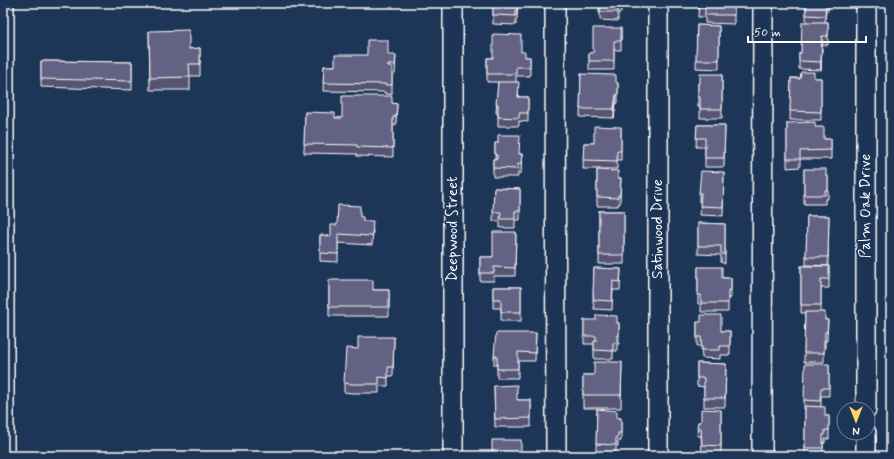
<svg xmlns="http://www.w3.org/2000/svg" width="894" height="459" font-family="Mynerve,sans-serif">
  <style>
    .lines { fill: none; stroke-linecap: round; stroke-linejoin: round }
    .minor-casing { stroke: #fff; stroke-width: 22 }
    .minor { stroke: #1d3557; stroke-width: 19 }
    .wall { fill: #555472; stroke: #fff }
    .shaded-wall { fill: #45455c; stroke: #fff }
    .building { fill: #636284; stroke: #fff }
    .labels { text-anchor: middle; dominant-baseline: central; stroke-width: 3.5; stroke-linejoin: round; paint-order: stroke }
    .street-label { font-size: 15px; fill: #fff; stroke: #1d3557 }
  </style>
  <rect width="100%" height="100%" fill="#1d3557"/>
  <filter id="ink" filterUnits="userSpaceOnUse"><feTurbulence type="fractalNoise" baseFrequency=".025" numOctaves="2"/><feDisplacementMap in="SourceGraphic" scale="8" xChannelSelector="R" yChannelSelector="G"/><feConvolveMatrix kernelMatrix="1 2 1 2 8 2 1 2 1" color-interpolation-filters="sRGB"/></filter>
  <g filter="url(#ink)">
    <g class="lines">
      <defs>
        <g id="minor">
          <polyline points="4,3 4,456"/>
          <polyline points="555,3 556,456"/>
          <polyline points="658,3 658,456"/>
          <polyline points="866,409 866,3"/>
          <polyline points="453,456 453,3"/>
          <polyline points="762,456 763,3"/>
          <polyline points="866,456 866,433"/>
        </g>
      </defs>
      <!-- minor casing -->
      <use href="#minor" class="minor-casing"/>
      <!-- minor -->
      <use href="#minor" class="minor"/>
    </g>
    <!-- wall -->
    <g class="wall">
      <polygon points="493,3 518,3 517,19 516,19 516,25 493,24"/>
      <polygon points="599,3 621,3 621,13 618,13 618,21 600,20 600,13 599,13"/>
      <polygon points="699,3 734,3 734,24 705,23 705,17 698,17"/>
      <polygon points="806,3 828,3 828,11 826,11 825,22 828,22 828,45 822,45 821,70 799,69 799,53 801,53 806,22"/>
      <polygon points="697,25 719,26 719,69 696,68"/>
      <polygon points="621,28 621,50 614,50 614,70 589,70 589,53 593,53"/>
      <polygon points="149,31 189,49 200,48 200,76 190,76 190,90 150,90"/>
      <polygon points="521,52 525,57 530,57 530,76 516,76 516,82 519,97 528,97 528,122 519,121 519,126 498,126 498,113 496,113 498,82 487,82 487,58 493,58"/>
      <polygon points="367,55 396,55 395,74 392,74 392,94 385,94 385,92 323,91 324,66 335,66"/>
      <polygon points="41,61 132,62 132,90 41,87"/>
      <polygon points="581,74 618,83 618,103 616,103 614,118 580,117"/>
      <polygon points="722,74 722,118 700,118 700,106 698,106 698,83 700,83"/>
      <polygon points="791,78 821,78 821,120 790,120"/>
      <polygon points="392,103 397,104 396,125 393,125 393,157 357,156 357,154 304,153 305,112 335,118 342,118"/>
      <polygon points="787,123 815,127 824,139 831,139 831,159 800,159 800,167 787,168"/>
      <polygon points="697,125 725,125 724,167 705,167 705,147 696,147"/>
      <polygon points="621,127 621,160 617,160 617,169 583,169 584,143 594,143"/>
      <polygon points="495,143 519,154 522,154 521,173 518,173 518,177 493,177 493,159 495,159"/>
      <polygon points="804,169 826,176 828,176 828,199 825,199 825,204 804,204"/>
      <polygon points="597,170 618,178 621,178 620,204 618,204 618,206 597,206"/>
      <polygon points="724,172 723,216 700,215 701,202 699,202 699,193"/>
      <polygon points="494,188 520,189 520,220 515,220 515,228 500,228 500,221 493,221"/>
      <rect x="599" y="211" width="25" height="53"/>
      <polygon points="807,216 829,216 828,266 806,265"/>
      <polygon points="360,217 363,221 373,230 372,245 338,243 338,262 320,261 320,235 331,236 337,225"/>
      <polygon points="698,223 725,224 725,264 721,262 721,255 698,254"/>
      <polygon points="516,232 515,276 494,276 494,281 480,281 480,257 493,257"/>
      <polygon points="801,266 829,266 829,288 821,288 821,312 825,320 828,320 827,341 825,341 825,349 824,349 824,362 804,362 805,313 801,313"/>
      <polygon points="698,267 722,278 731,278 731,298 728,298 728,312 701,312 701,304 698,304"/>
      <polygon points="594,268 621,269 620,290 613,290 612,310 594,309 593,302"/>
      <polygon points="329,280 373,290 389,290 389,316 329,316"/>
      <polygon points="493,287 521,287 521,321 501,321 501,308 493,308"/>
      <polygon points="584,320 619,323 619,344 617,344 617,351 613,351 613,359 594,359 594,344 584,344"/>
      <polygon points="697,322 721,331 730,331 730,355 720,355 720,359 702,358 701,346 697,346"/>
      <polygon points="536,333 535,361 518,361 518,378 497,378 497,365 494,365 494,356"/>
      <polygon points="394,337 393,376 388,376 388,386 379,386 379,393 351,393 344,392 344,383 358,349"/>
      <polygon points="622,362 621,408 583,408 583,375 594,375"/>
      <polygon points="697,363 726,364 725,407 704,407 704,387 697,386"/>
      <polygon points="829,364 829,396 821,396 821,407 825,416 829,416 829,439 825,439 825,443 823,443 823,456 830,456 805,456 805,409 804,409 804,400"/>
      <polygon points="494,386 517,400 531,400 531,427 495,427"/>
      <polygon points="597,409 617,418 621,418 621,441 618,441 618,446 616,446 616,453 596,453"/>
      <polygon points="721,410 721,454 702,454 701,436 697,436 698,422 701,422"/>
    </g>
    <!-- shaded-wall -->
    <g class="shaded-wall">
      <polygon points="822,36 822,45 821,70 821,62"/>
      <polygon points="616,95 616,103 614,118 614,109"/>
    </g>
    <!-- building -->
    <g class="building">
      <polygon points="493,3 517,3 517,10 516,10 516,16 493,15"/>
      <polygon points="599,3 621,3 621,4 618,4 618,12 600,12 601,4 599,4"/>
      <polygon points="699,3 734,3 734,15 705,15 705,8 698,8"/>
      <polygon points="806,3 826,3 825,16 806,15"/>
      <polygon points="802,22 828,22 828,36 822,36 821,62 799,61 799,53 801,53"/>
      <polygon points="697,25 719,26 719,60 696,60"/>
      <polygon points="593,28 621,28 621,41 614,41 614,61 589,61 589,53 593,53"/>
      <polygon points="189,30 189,49 200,48 200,64 189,64 190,77 150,78 149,31"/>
      <polygon points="493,34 521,35 521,52 525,52 525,57 530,57 530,67 516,67 516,74 487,74 487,58 493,58"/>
      <polygon points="367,40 388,40 388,55 396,55 395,65 388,65 388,67 392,67 392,85 385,85 385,84 323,83 324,66 335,66 335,55 367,55"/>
      <polygon points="41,61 132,62 132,81 41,79"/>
      <polygon points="801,72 814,72 814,78 821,78 821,112 790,111 791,78 800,79"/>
      <polygon points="581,74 616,75 616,82 618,83 618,95 616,95 614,109 580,109"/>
      <polygon points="700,74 722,74 722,109 700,109 700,97 698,97 698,83 700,83"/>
      <polygon points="498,82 519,82 518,97 528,97 528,113 519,113 519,118 498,117 498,104 496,104"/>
      <polygon points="342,96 392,96 392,103 397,104 396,117 393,117 393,148 357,147 357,145 304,144 305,112 335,113 335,118 342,118"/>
      <polygon points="815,122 815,127 824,127 824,139 831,139 831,150 800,151 800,159 787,159 787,123"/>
      <polygon points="697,125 725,125 724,158 705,158 705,138 696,138"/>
      <polygon points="594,126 621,127 621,151 617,151 617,161 583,160 584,143 594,143"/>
      <polygon points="498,135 520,135 519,154 522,154 521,164 518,164 518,169 493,168 493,159 497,159 497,155 495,155 495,143 498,143"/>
      <polygon points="804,169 826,169 826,176 828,176 828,190 825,190 825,195 804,195"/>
      <polygon points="597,170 618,171 618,178 621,178 620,195 618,195 618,198 597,197"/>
      <polygon points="701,171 724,172 723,207 700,206 701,193 699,193"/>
      <polygon points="494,188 520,189 520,211 515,211 515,219 500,219 501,212 493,212"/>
      <polygon points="338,205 360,206 360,217 363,217 363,221 373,221 372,236 338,234 338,254 320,253 320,235 331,236 331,225 337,225"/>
      <rect x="599" y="211" width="25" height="44"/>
      <polygon points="807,216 829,216 828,257 806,257"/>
      <polygon points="698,223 725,224 725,255 721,253 721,246 698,246"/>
      <polygon points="493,232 516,232 515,268 494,267 494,273 480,273 480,257 493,257"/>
      <polygon points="801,266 829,266 829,279 821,279 821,305 801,305"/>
      <polygon points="698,267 722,267 722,278 731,278 731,290 728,290 728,303 701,303 701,295 698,295"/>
      <polygon points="594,268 621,269 620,282 613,281 612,301 594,300 593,293"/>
      <polygon points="329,280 373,280 373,290 389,290 389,307 329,307"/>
      <polygon points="493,287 521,287 521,312 501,312 501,299 493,299"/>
      <polygon points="805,312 825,312 825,320 828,320 827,332 825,332 825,340 824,340 824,353 804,353"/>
      <polygon points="596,315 617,316 617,323 619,323 619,335 617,335 617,343 613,343 613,351 594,350 594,341 596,341 596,336 584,336 584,320 596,320"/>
      <polygon points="701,315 721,315 721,331 730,331 730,346 720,346 720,350 702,350 701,337 697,337 697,322 701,322"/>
      <polygon points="496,333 536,333 535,353 518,352 518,369 497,369 497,356 494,356"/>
      <polygon points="358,337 394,337 393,367 388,367 388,378 379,377 379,384 351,384 344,383 346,348 358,349"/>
      <polygon points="594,362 622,362 621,395 583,395 583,375 594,375"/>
      <polygon points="697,363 726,364 725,398 704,398 704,378 697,378"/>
      <polygon points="805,364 829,364 829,388 821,388 820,401 804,400"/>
      <polygon points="517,385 517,400 531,400 531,418 495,419 494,386"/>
      <polygon points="805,406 825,407 825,416 829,416 829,430 825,430 825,435 823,435 823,448 805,448"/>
      <polygon points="597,409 617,411 617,418 621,418 621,433 618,433 618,437 616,437 616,445 596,444"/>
      <polygon points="701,409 721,410 721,446 702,445 701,428 697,428 698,422 701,422"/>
      <rect x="492" y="440" width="29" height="16"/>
      <polygon points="808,455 830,456 808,456"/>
    </g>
  </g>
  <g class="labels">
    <!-- street labels -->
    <g class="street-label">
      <text transform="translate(866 206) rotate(-90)">Palm Oak Drive</text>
      <text transform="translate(453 229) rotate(-90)">Deepwood Street</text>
      <text transform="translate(658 229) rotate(-90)">Satinwood Drive</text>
    </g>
  </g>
  <!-- margin -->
  <rect width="894" height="459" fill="none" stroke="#1d3557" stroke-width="16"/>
  <rect x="8" y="8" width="878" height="443" fill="none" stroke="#fff" stroke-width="1.5" filter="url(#ink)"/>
  <!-- north arrow -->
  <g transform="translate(856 421) rotate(180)"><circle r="19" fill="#1d3557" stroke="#77869a"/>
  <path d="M0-3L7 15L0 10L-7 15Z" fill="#ffd166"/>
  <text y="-6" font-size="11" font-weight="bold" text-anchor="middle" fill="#ffffff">N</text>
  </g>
  <!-- scale -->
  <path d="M748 36v6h118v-6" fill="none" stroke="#ffffff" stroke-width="2"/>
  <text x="754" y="36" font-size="12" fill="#ffffff" stroke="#1d3557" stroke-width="3" paint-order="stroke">50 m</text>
</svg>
